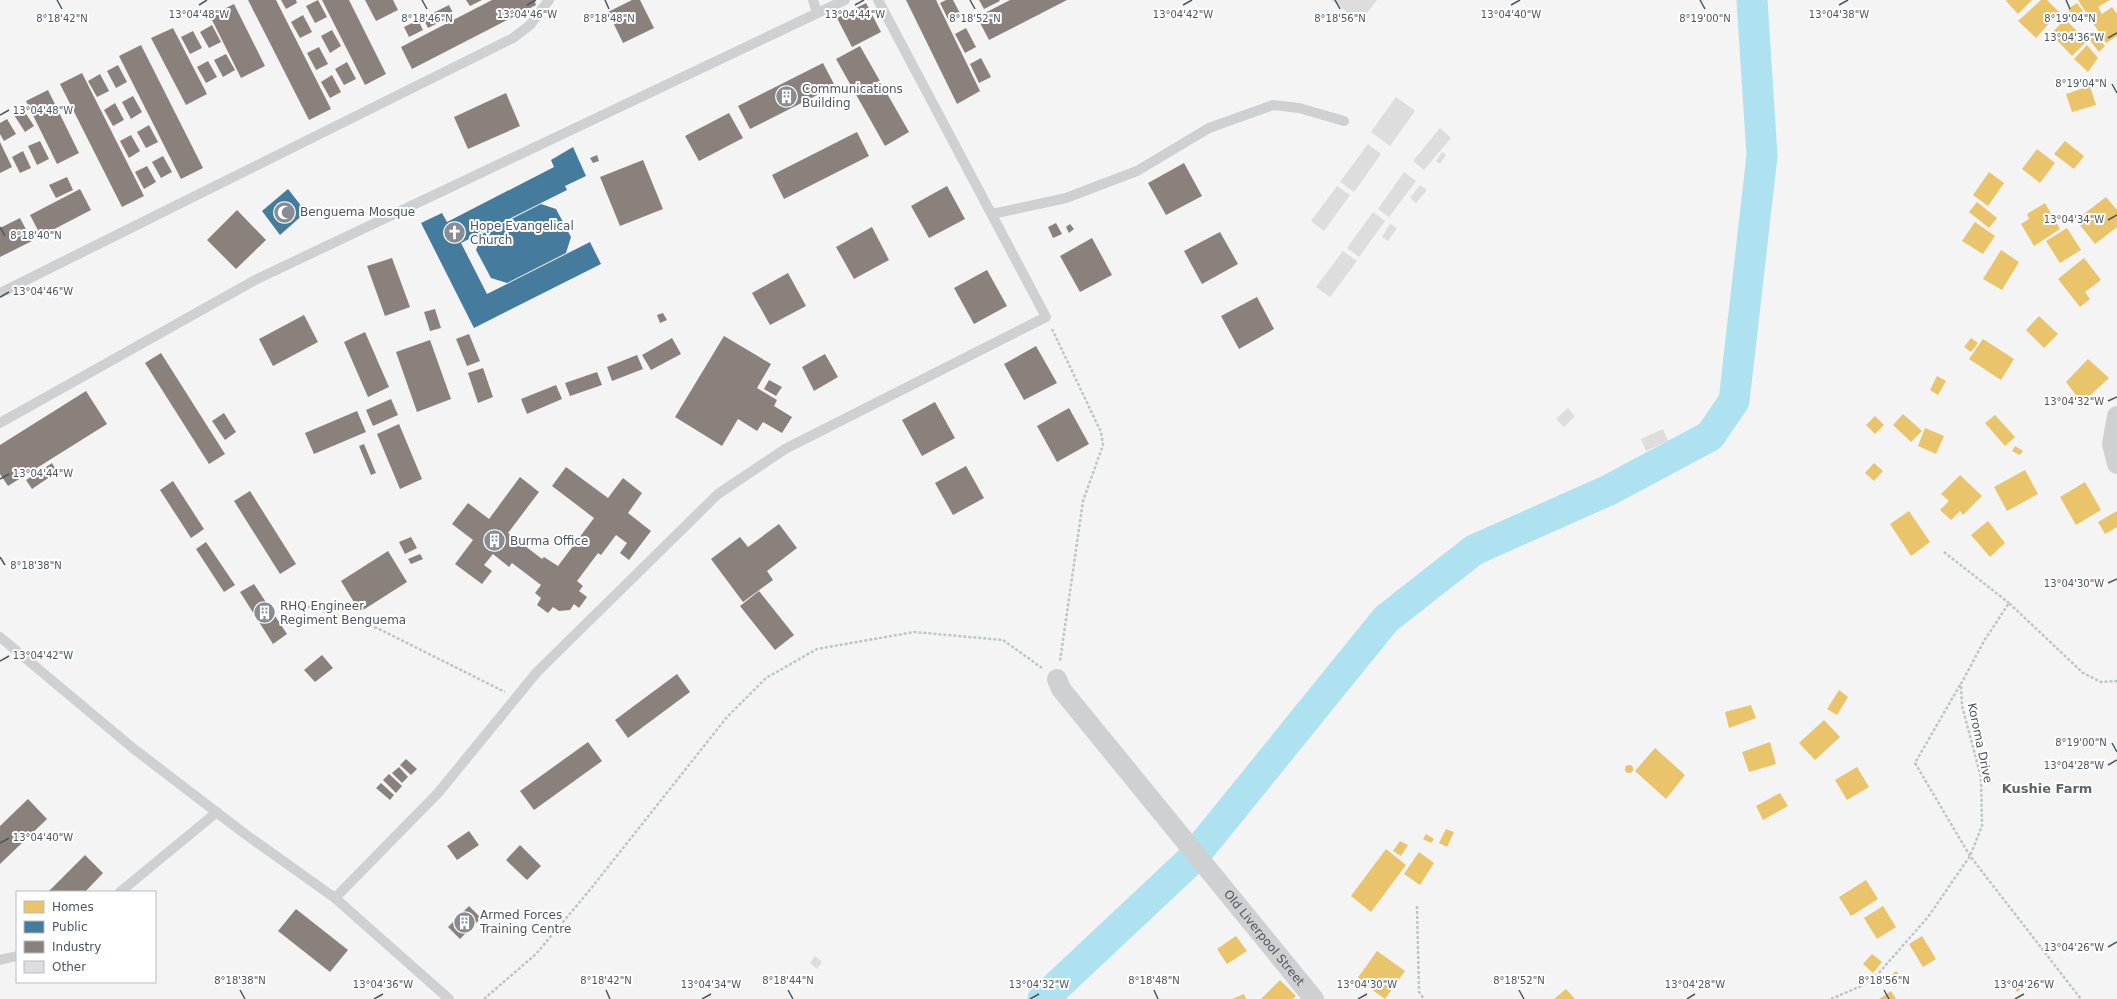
<svg xmlns="http://www.w3.org/2000/svg" width="2117" height="999" font-family="'DejaVu Sans',sans-serif">
  <style>
    .homes { fill: #e9c46a }
    .public { fill: #457b9d }
    .industry { fill: #8a817c }
    .lines { fill: none; stroke-linecap: round; stroke-linejoin: round }
    .river { stroke: #aee2f0; stroke-width: 31 }
    .building { fill: #ddddde }
    .path { stroke: #bcc7c4; stroke-width: 2.5; stroke-dasharray: 3 2; stroke-linecap: butt }
    .service { stroke: #ced0d2; stroke-width: 10 }
    .minor { stroke: #ced0d2; stroke-width: 20 }
    .ticks { fill: none; stroke: #4a5661; stroke-width: 1.5 }
    .labels { text-anchor: middle; dominant-baseline: central; stroke-width: 4; stroke-linejoin: round; paint-order: stroke }
    .poi-label { font-size: 12px; fill: #4a5661; stroke: #fff; text-anchor: start }
    .street-label { font-size: 12px; fill: #4a5661; stroke: #fff }
    .neighbourhood-label { font-size: 13px; font-weight: bold; fill: #5f6368; stroke: #fff }
    .ticks-label { font-size: 10px; text-anchor: middle; fill: #4a5661; stroke: #fff; stroke-width: 4; stroke-linejoin: round; paint-order: stroke }
  </style>
  <rect width="100%" height="100%" fill="#f4f4f4"/>
  <!-- homes -->
  <g class="homes">
    <polygon points="2032,0 2018,14 2006,1 2007,0"/>
    <polygon points="2041,0 2047,0 2059,12 2036,38 2018,21"/>
    <polygon points="2078,0 2110,0 2098,7 2102,14 2112,7 2117,14 2117,36 2106,43"/>
    <polygon points="2077,3 2083,11 2073,17 2068,9"/>
    <polygon points="2065,19 2087,41 2072,56 2051,34"/>
    <polygon points="2095,34 2105,46 2099,52 2089,39"/>
    <polygon points="2087,45 2098,58 2088,72 2074,59"/>
    <polygon points="2090,86 2096,105 2072,112 2066,94"/>
    <polygon points="2065,141 2084,156 2074,169 2054,154"/>
    <polygon points="2037,149 2055,163 2040,183 2022,169"/>
    <polygon points="1989,172 2004,183 1988,206 1973,195"/>
    <polygon points="2106,197 2117,210 2117,227 2095,244 2076,220"/>
    <polygon points="1977,202 1997,218 1989,228 1969,212"/>
    <polygon points="2045,203 2060,229 2034,246 2021,224 2029,219 2027,214"/>
    <polygon points="1975,222 1995,236 1983,254 1962,241"/>
    <polygon points="2067,228 2081,250 2060,263 2046,241"/>
    <polygon points="2001,250 2019,262 2002,290 1983,279"/>
    <polygon points="2084,258 2101,280 2085,292 2090,299 2080,307 2058,279"/>
    <polygon points="2039,316 2058,334 2044,348 2026,330"/>
    <polygon points="1971,338 1978,343 1971,352 1964,347"/>
    <polygon points="1983,339 2014,359 2001,380 1969,359"/>
    <polygon points="2088,359 2109,378 2082,403 2066,382"/>
    <polygon points="1937,376 1946,381 1938,395 1930,390"/>
    <polygon points="1903,414 1922,431 1911,442 1893,425"/>
    <polygon points="1995,415 2015,437 2005,446 1985,423"/>
    <polygon points="1875,416 1884,425 1875,434 1866,425"/>
    <polygon points="1925,428 1944,436 1936,454 1918,446"/>
    <polygon points="2015,446 2023,451 2020,455 2012,451"/>
    <polygon points="1874,463 1883,471 1874,481 1865,473"/>
    <polygon points="2025,470 2038,494 2007,511 1994,487"/>
    <polygon points="1960,475 1982,496 1963,515 1960,511 1951,520 1940,510 1949,501 1941,494"/>
    <polygon points="2085,482 2101,510 2076,525 2060,497"/>
    <polygon points="1909,511 1930,542 1911,556 1890,524"/>
    <polygon points="2117,511 2117,527 2105,534 2098,522"/>
    <polygon points="1988,521 2005,543 1990,557 1971,535"/>
    <polygon points="1839,690 1848,697 1837,715 1827,709"/>
    <polygon points="1751,705 1756,718 1729,728 1725,712"/>
    <polygon points="1824,720 1840,737 1815,760 1799,743"/>
    <polygon points="1770,742 1776,764 1749,772 1742,752"/>
    <polygon points="1655,748 1685,775 1666,799 1635,771"/>
    <circle cx="1629" cy="769" r="4"/>
    <polygon points="1857,767 1869,787 1847,800 1835,780"/>
    <polygon points="1780,793 1788,806 1763,820 1756,806"/>
    <polygon points="1446,829 1454,832 1447,847 1439,843"/>
    <polygon points="1426,834 1434,839 1431,843 1423,839"/>
    <polygon points="1400,841 1408,845 1401,856 1393,851"/>
    <polygon points="1386,849 1406,865 1371,912 1351,896"/>
    <polygon points="1419,852 1434,863 1420,885 1404,874"/>
    <polygon points="1866,880 1878,899 1851,916 1839,897"/>
    <polygon points="1883,906 1896,927 1877,939 1864,918"/>
    <polygon points="1236,936 1247,951 1227,964 1217,949"/>
    <polygon points="1922,936 1936,959 1923,967 1909,944"/>
    <polygon points="1377,951 1405,971 1385,999 1357,979"/>
    <polygon points="1872,954 1882,962 1873,973 1863,964"/>
    <polygon points="1896,971 1903,979 1895,987 1888,978"/>
    <polygon points="1280,980 1296,996 1293,999 1261,999"/>
    <polygon points="2018,983 2021,989 2017,992 2013,986"/>
    <polygon points="1566,989 1575,999 1554,999"/>
    <polygon points="1891,991 1896,999 1879,999"/>
    <polygon points="1244,994 1246,999 1232,999"/>
  </g>
  <!-- public -->
  <g class="public">
    <polygon points="573,147 586,176 565,186 567,190 461,243 487,294 590,242 601,264 474,328 421,223 442,213 447,222 554,167 551,160"/>
    <polygon points="288,189 306,212 280,235 262,211"/>
    <polygon points="541,204 556,209 571,237 566,253 507,283 491,278 476,250 482,234"/>
  </g>
  <!-- industry -->
  <g class="industry">
    <polygon points="248,0 276,0 331,109 309,120"/>
    <polygon points="281,0 296,0 297,3 286,9"/>
    <polygon points="318,0 327,17 315,23 306,6"/>
    <polygon points="322,0 349,0 386,74 365,85"/>
    <polygon points="365,0 393,0 398,10 376,21"/>
    <polygon points="466,0 482,0 470,6"/>
    <polygon points="492,0 534,0 536,5 412,69 401,47"/>
    <polygon points="632,0 640,0 654,28 623,43 608,12"/>
    <polygon points="906,0 936,0 980,91 957,104"/>
    <polygon points="946,0 953,0 962,17 950,23 940,3"/>
    <polygon points="979,0 999,0 1000,1 984,9"/>
    <polygon points="1010,0 1067,0 989,40 977,17"/>
    <polygon points="866,3 881,32 852,47 837,18"/>
    <polygon points="234,4 265,66 241,78 210,16"/>
    <polygon points="449,5 454,15 428,28 423,18"/>
    <polygon points="303,15 312,32 300,38 291,22"/>
    <polygon points="418,20 423,30 409,37 404,27"/>
    <polygon points="212,25 221,42 209,48 200,32"/>
    <polygon points="173,28 207,94 186,105 151,38"/>
    <polygon points="966,28 976,47 965,53 955,34"/>
    <polygon points="332,30 341,46 330,53 321,36"/>
    <polygon points="193,31 202,48 190,54 181,37"/>
    <polygon points="141,45 203,168 181,179 119,56"/>
    <polygon points="860,46 909,132 885,146 836,59"/>
    <polygon points="319,47 328,64 316,70 307,53"/>
    <polygon points="226,54 235,70 223,77 214,60"/>
    <polygon points="981,58 991,77 979,83 970,64"/>
    <polygon points="208,61 217,77 206,83 197,67"/>
    <polygon points="347,62 356,79 344,85 335,69"/>
    <polygon points="823,63 835,86 750,129 738,106"/>
    <polygon points="118,65 127,82 116,88 107,71"/>
    <polygon points="82,73 144,196 122,207 60,84"/>
    <polygon points="100,74 109,91 97,97 88,81"/>
    <polygon points="332,75 341,92 330,98 321,82"/>
    <polygon points="48,90 79,153 57,164 26,101"/>
    <polygon points="506,93 520,126 468,149 454,117"/>
    <polygon points="133,96 142,112 131,119 122,102"/>
    <polygon points="115,103 124,120 113,126 104,110"/>
    <polygon points="23,109 34,126 25,132 14,115"/>
    <polygon points="729,113 743,138 699,161 685,136"/>
    <polygon points="7,119 16,134 4,141 0,134 0,123"/>
    <polygon points="149,125 158,142 146,148 137,132"/>
    <polygon points="857,132 869,156 784,199 772,175"/>
    <polygon points="131,135 140,151 129,158 120,141"/>
    <polygon points="40,141 49,159 37,165 28,146"/>
    <polygon points="0,142 12,167 0,173"/>
    <polygon points="23,151 31,168 20,173 12,157"/>
    <polygon points="597,155 599,161 593,163 590,158"/>
    <polygon points="163,156 172,172 161,178 152,162"/>
    <polygon points="643,160 663,209 620,226 600,177"/>
    <polygon points="1184,163 1202,196 1166,215 1148,183"/>
    <polygon points="147,166 156,182 144,189 135,172"/>
    <polygon points="67,177 73,190 56,198 49,185"/>
    <polygon points="947,186 965,219 929,238 911,206"/>
    <polygon points="80,189 91,210 41,236 30,215"/>
    <polygon points="237,210 266,240 236,269 207,240"/>
    <polygon points="20,218 32,241 0,257 0,228"/>
    <polygon points="1056,223 1062,234 1053,238 1048,227"/>
    <polygon points="1070,224 1074,229 1069,233 1066,227"/>
    <polygon points="872,227 889,260 854,279 836,247"/>
    <polygon points="1220,232 1238,264 1202,284 1184,251"/>
    <polygon points="1092,238 1112,275 1080,292 1060,256"/>
    <polygon points="392,258 410,307 385,316 367,266"/>
    <polygon points="987,270 1007,306 974,324 954,288"/>
    <polygon points="788,273 806,306 770,325 752,293"/>
    <polygon points="1257,297 1274,329 1239,349 1221,316"/>
    <polygon points="435,309 441,328 430,331 424,312"/>
    <polygon points="663,313 667,320 660,323 657,315"/>
    <polygon points="304,315 318,342 273,366 259,339"/>
    <polygon points="365,332 389,387 368,397 344,342"/>
    <polygon points="469,334 480,361 467,366 456,339"/>
    <polygon points="724,336 771,364 757,388 777,400 774,406 792,417 782,433 763,422 757,431 738,419 722,446 675,417"/>
    <polygon points="672,338 681,354 651,370 642,355"/>
    <polygon points="430,340 451,399 417,412 396,352"/>
    <polygon points="1036,346 1057,383 1024,400 1004,364"/>
    <polygon points="161,353 225,454 209,464 145,363"/>
    <polygon points="825,354 838,377 814,391 802,367"/>
    <polygon points="637,355 643,369 612,381 607,367"/>
    <polygon points="483,368 493,397 478,403 468,373"/>
    <polygon points="597,372 602,385 570,396 565,383"/>
    <polygon points="769,380 782,387 776,396 764,389"/>
    <polygon points="556,385 562,399 527,414 521,399"/>
    <polygon points="86,391 107,424 8,486 0,474 0,445"/>
    <polygon points="391,399 398,415 373,426 366,410"/>
    <polygon points="935,402 955,438 922,456 902,420"/>
    <polygon points="1069,408 1089,444 1057,462 1037,426"/>
    <polygon points="357,411 366,432 314,454 305,433"/>
    <polygon points="224,413 236,432 225,440 212,421"/>
    <polygon points="399,424 422,479 400,489 377,434"/>
    <polygon points="364,444 376,473 371,475 359,446"/>
    <polygon points="52,463 57,472 32,489 26,480"/>
    <polygon points="966,466 984,498 953,515 935,483"/>
    <polygon points="566,467 608,498 623,478 642,493 628,513 651,531 629,560 620,553 627,543 616,535 601,555 598,553 577,581 583,586 579,591 587,597 579,608 574,604 570,610 559,611 553,607 548,613 537,605 541,598 535,593 541,585 512,563 509,567 493,554 484,565 492,571 482,584 455,564 473,540 452,524 468,503 489,519 520,477 539,492 508,533 542,559 544,557 558,566 594,518 552,486"/>
    <polygon points="173,481 204,529 191,538 160,490"/>
    <polygon points="250,491 296,564 280,574 234,501"/>
    <polygon points="779,524 797,548 767,571 773,580 743,602 711,559 740,537 748,547"/>
    <polygon points="411,537 417,548 405,554 399,542"/>
    <polygon points="206,542 235,585 224,592 196,549"/>
    <polygon points="388,551 407,582 360,612 341,581"/>
    <polygon points="420,554 423,559 411,564 408,559"/>
    <polygon points="254,584 287,634 273,644 240,592"/>
    <polygon points="759,591 794,635 775,650 740,606"/>
    <polygon points="322,655 333,668 315,682 304,670"/>
    <polygon points="677,674 690,692 628,738 615,720"/>
    <polygon points="588,742 602,761 534,810 520,791"/>
    <polygon points="406,759 417,769 411,775 400,765"/>
    <polygon points="399,767 408,777 402,783 392,773"/>
    <polygon points="389,774 402,786 396,793 383,780"/>
    <polygon points="381,783 394,795 390,800 376,788"/>
    <polygon points="28,799 47,819 0,864 0,826"/>
    <polygon points="469,831 479,845 457,860 447,846"/>
    <polygon points="520,845 541,866 527,880 506,860"/>
    <polygon points="85,855 103,873 85,892 48,892"/>
    <polygon points="469,906 481,918 460,939 448,927"/>
    <polygon points="296,909 348,950 330,972 278,931"/>
  </g>
  <g class="lines">
    <!-- river -->
    <polyline class="river" points="1043,999 1190,861 1386,619 1474,550 1609,490 1710,436 1734,401 1762,156 1752,0"/>
  </g>
  <!-- building -->
  <g class="building">
    <polygon points="1331,0 1377,0 1360,22"/>
    <polygon points="1396,97 1415,111 1390,146 1371,132"/>
    <polygon points="1440,128 1451,138 1424,170 1413,161"/>
    <polygon points="1368,144 1381,154 1354,192 1340,182"/>
    <polygon points="1442,152 1446,155 1440,164 1436,161"/>
    <polygon points="1404,172 1416,181 1389,217 1378,209"/>
    <polygon points="1420,185 1427,190 1416,203 1410,198"/>
    <polygon points="1337,186 1350,195 1324,231 1311,221"/>
    <polygon points="1373,212 1385,221 1359,257 1347,248"/>
    <polygon points="1390,224 1397,228 1388,241 1382,237"/>
    <polygon points="1343,251 1357,261 1330,297 1316,287"/>
    <polygon points="1568,408 1575,416 1564,427 1556,419"/>
    <polygon points="1663,429 1668,441 1646,451 1641,439"/>
    <polygon points="815,956 822,962 817,969 810,963"/>
  </g>
  <g class="lines">
    <!-- path -->
    <g class="path">
      <polyline points="1052,329 1101,432 1103,445 1083,501 1060,661"/>
      <polyline points="1944,552 2009,603"/>
      <polyline points="293,602 377,628 505,692"/>
      <polyline points="1960,685 1915,763 1970,856 2081,999"/>
      <polyline points="1417,906 1419,992 1424,999"/>
      <polyline points="484,999 536,954 589,891 727,717 766,678 817,649 914,632 1003,640 1042,668"/>
      <polyline points="1831,999 1861,986 1877,975 1928,917 1970,856 1982,826 1981,777 1962,706 1961,684 1984,641 2009,603 2083,673 2101,682 2117,681"/>
    </g>
    <!-- service -->
    <g class="service">
      <polyline points="813,0 817,13"/>
      <polyline points="992,214 1066,198 1137,171 1209,128 1273,105 1299,108 1344,121"/>
      <polyline points="0,293 513,38 530,25 549,0"/>
      <polyline points="0,423 255,280 845,0"/>
      <polyline points="0,637 134,749 245,834 335,898 449,999"/>
      <polyline points="120,892 217,812"/>
      <polyline points="335,898 438,793 537,672 718,494 785,449 1046,317 878,0"/>
      <polyline points="0,960 17,956"/>
    </g>
    <!-- minor -->
    <g class="minor">
      <polyline points="2117,416 2112,444 2117,464"/>
      <path id="s1" d="M1057 679 1061 689 1314 999"/>
    </g>
  </g>
  <!-- ticks -->
  <path class="ticks" d="M57 0 62 9M422 0 427 9M605 0 609 9M970 0 975 9M1335 0 1340 9M1700 0 1705 9M2066 0 2070 9M199 5 207 0M527 5 536 0M855 5 864 0M1183 5 1192 0M1511 5 1520 0M1839 5 1848 0M2108 38 2117 33M2112 84 2117 93M0 115 9 110M2108 220 2117 215M0 227 5 236M0 297 9 292M2108 401 2117 397M0 479 9 474M0 557 5 565M2108 583 2117 579M0 661 9 656M2112 743 2117 752M2108 765 2117 760M0 843 9 838M2108 947 2117 942M240 990 245 999M606 990 610 999M788 990 793 999M1154 990 1158 999M1519 990 1524 999M1884 990 1889 999M374 999 383 994M702 999 711 994M1030 999 1039 994M1358 999 1367 994M1687 999 1695 994M2015 999 2024 994"/>
  <!-- icons -->
  <defs>
    <symbol id="building-disc" viewBox="-11 -11 22 22"><circle r="9.5" fill="#868d94" stroke="#fff"/><path d="M-4-6H4V6H1V3H-1V6H-4ZM-2.5-4.3h1.7v1.8h-1.7ZM.8-4.3h1.7v1.8H.8ZM-2.5-1h1.7V.8h-1.7ZM.8-1h1.7V.8H.8Z" fill="#fff"/></symbol>
    <symbol id="mosque-disc" viewBox="-11 -11 22 22"><circle r="9.5" fill="#868d94" stroke="#fff"/><path d="M3.5-4.9A6 6 0 1 0 3.5 4.9A5 5 0 1 1 3.5-4.9Z" fill="#fff"/></symbol>
    <symbol id="church-disc" viewBox="-11 -11 22 22"><circle r="9.5" fill="#868d94" stroke="#fff"/><path d="M-1.2-6h2.4v3.5h3.3v2.4h-3.3V6h-2.4V-.1h-3.3v-2.4h3.3Z" fill="#fff"/></symbol>
  </defs>
  <g fill-rule="evenodd">
    <use href="#building-disc" x="774" y="84" width="25" height="25"/>
    <use href="#mosque-disc" x="272" y="200" width="25" height="25"/>
    <use href="#church-disc" x="442" y="220" width="25" height="25"/>
    <use href="#building-disc" x="482" y="528" width="25" height="25"/>
    <use href="#building-disc" x="252" y="600" width="25" height="25"/>
    <use href="#building-disc" x="452" y="910" width="25" height="25"/>
  </g>
  <g class="labels">
    <!-- poi labels -->
    <g class="poi-label">
      <text x="802" y="89">Communications<tspan x="802" dy="14">Building</tspan></text>
      <text x="300" y="212">Benguema Mosque</text>
      <text x="470" y="226">Hope Evangelical<tspan x="470" dy="14">Church</tspan></text>
      <text x="510" y="541">Burma Office</text>
      <text x="280" y="606">RHQ Engineer<tspan x="280" dy="14">Regiment Benguema</tspan></text>
      <text x="480" y="915">Armed Forces<tspan x="480" dy="14">Training Centre</tspan></text>
    </g>
    <!-- street labels -->
    <g class="street-label">
      <text transform="translate(1980 743) rotate(78)">Koroma Drive</text>
      <text stroke="none"><textPath href="#s1" startOffset="332">Old Liverpool Street</textPath></text>
    </g>
    <!-- neighbourhood labels -->
    <g class="neighbourhood-label">
      <text x="2047" y="788">Kushie Farm</text>
    </g>
  </g>
  <g class="ticks-label">
    <text x="199" y="18">13°04'48"W</text>
    <text x="527" y="18">13°04'46"W</text>
    <text x="855" y="18">13°04'44"W</text>
    <text x="1183" y="18">13°04'42"W</text>
    <text x="1511" y="18">13°04'40"W</text>
    <text x="1839" y="18">13°04'38"W</text>
    <text x="62" y="22">8°18'42"N</text>
    <text x="427" y="22">8°18'46"N</text>
    <text x="609" y="22">8°18'48"N</text>
    <text x="975" y="22">8°18'52"N</text>
    <text x="1340" y="22">8°18'56"N</text>
    <text x="1705" y="22">8°19'00"N</text>
    <text x="2070" y="22">8°19'04"N</text>
    <text x="2074" y="41">13°04'36"W</text>
    <text x="2081" y="87">8°19'04"N</text>
    <text x="43" y="114">13°04'48"W</text>
    <text x="2074" y="223">13°04'34"W</text>
    <text x="36" y="239">8°18'40"N</text>
    <text x="43" y="295">13°04'46"W</text>
    <text x="2074" y="405">13°04'32"W</text>
    <text x="43" y="477">13°04'44"W</text>
    <text x="36" y="569">8°18'38"N</text>
    <text x="2074" y="587">13°04'30"W</text>
    <text x="43" y="659">13°04'42"W</text>
    <text x="2081" y="746">8°19'00"N</text>
    <text x="2074" y="769">13°04'28"W</text>
    <text x="43" y="841">13°04'40"W</text>
    <text x="2074" y="951">13°04'26"W</text>
    <text x="240" y="984">8°18'38"N</text>
    <text x="606" y="984">8°18'42"N</text>
    <text x="788" y="984">8°18'44"N</text>
    <text x="1154" y="984">8°18'48"N</text>
    <text x="1519" y="984">8°18'52"N</text>
    <text x="1884" y="984">8°18'56"N</text>
    <text x="383" y="988">13°04'36"W</text>
    <text x="711" y="988">13°04'34"W</text>
    <text x="1039" y="988">13°04'32"W</text>
    <text x="1367" y="988">13°04'30"W</text>
    <text x="1695" y="988">13°04'28"W</text>
    <text x="2024" y="988">13°04'26"W</text>
  </g>
  <!-- legend -->
  <rect x="16" y="891" width="140" height="92" fill="#ffffff" stroke="#b7bbc0"/>
  <rect x="24" y="901" width="20" height="12" fill="#e9c46a" stroke="#b7bbc0"/>
  <text x="52" y="911" font-size="12" fill="#4a5661">Homes</text>
  <rect x="24" y="921" width="20" height="12" fill="#457b9d" stroke="#b7bbc0"/>
  <text x="52" y="931" font-size="12" fill="#4a5661">Public</text>
  <rect x="24" y="941" width="20" height="12" fill="#8a817c" stroke="#b7bbc0"/>
  <text x="52" y="951" font-size="12" fill="#4a5661">Industry</text>
  <rect x="24" y="961" width="20" height="12" fill="#ddddde" stroke="#b7bbc0"/>
  <text x="52" y="971" font-size="12" fill="#4a5661">Other</text>
</svg>
